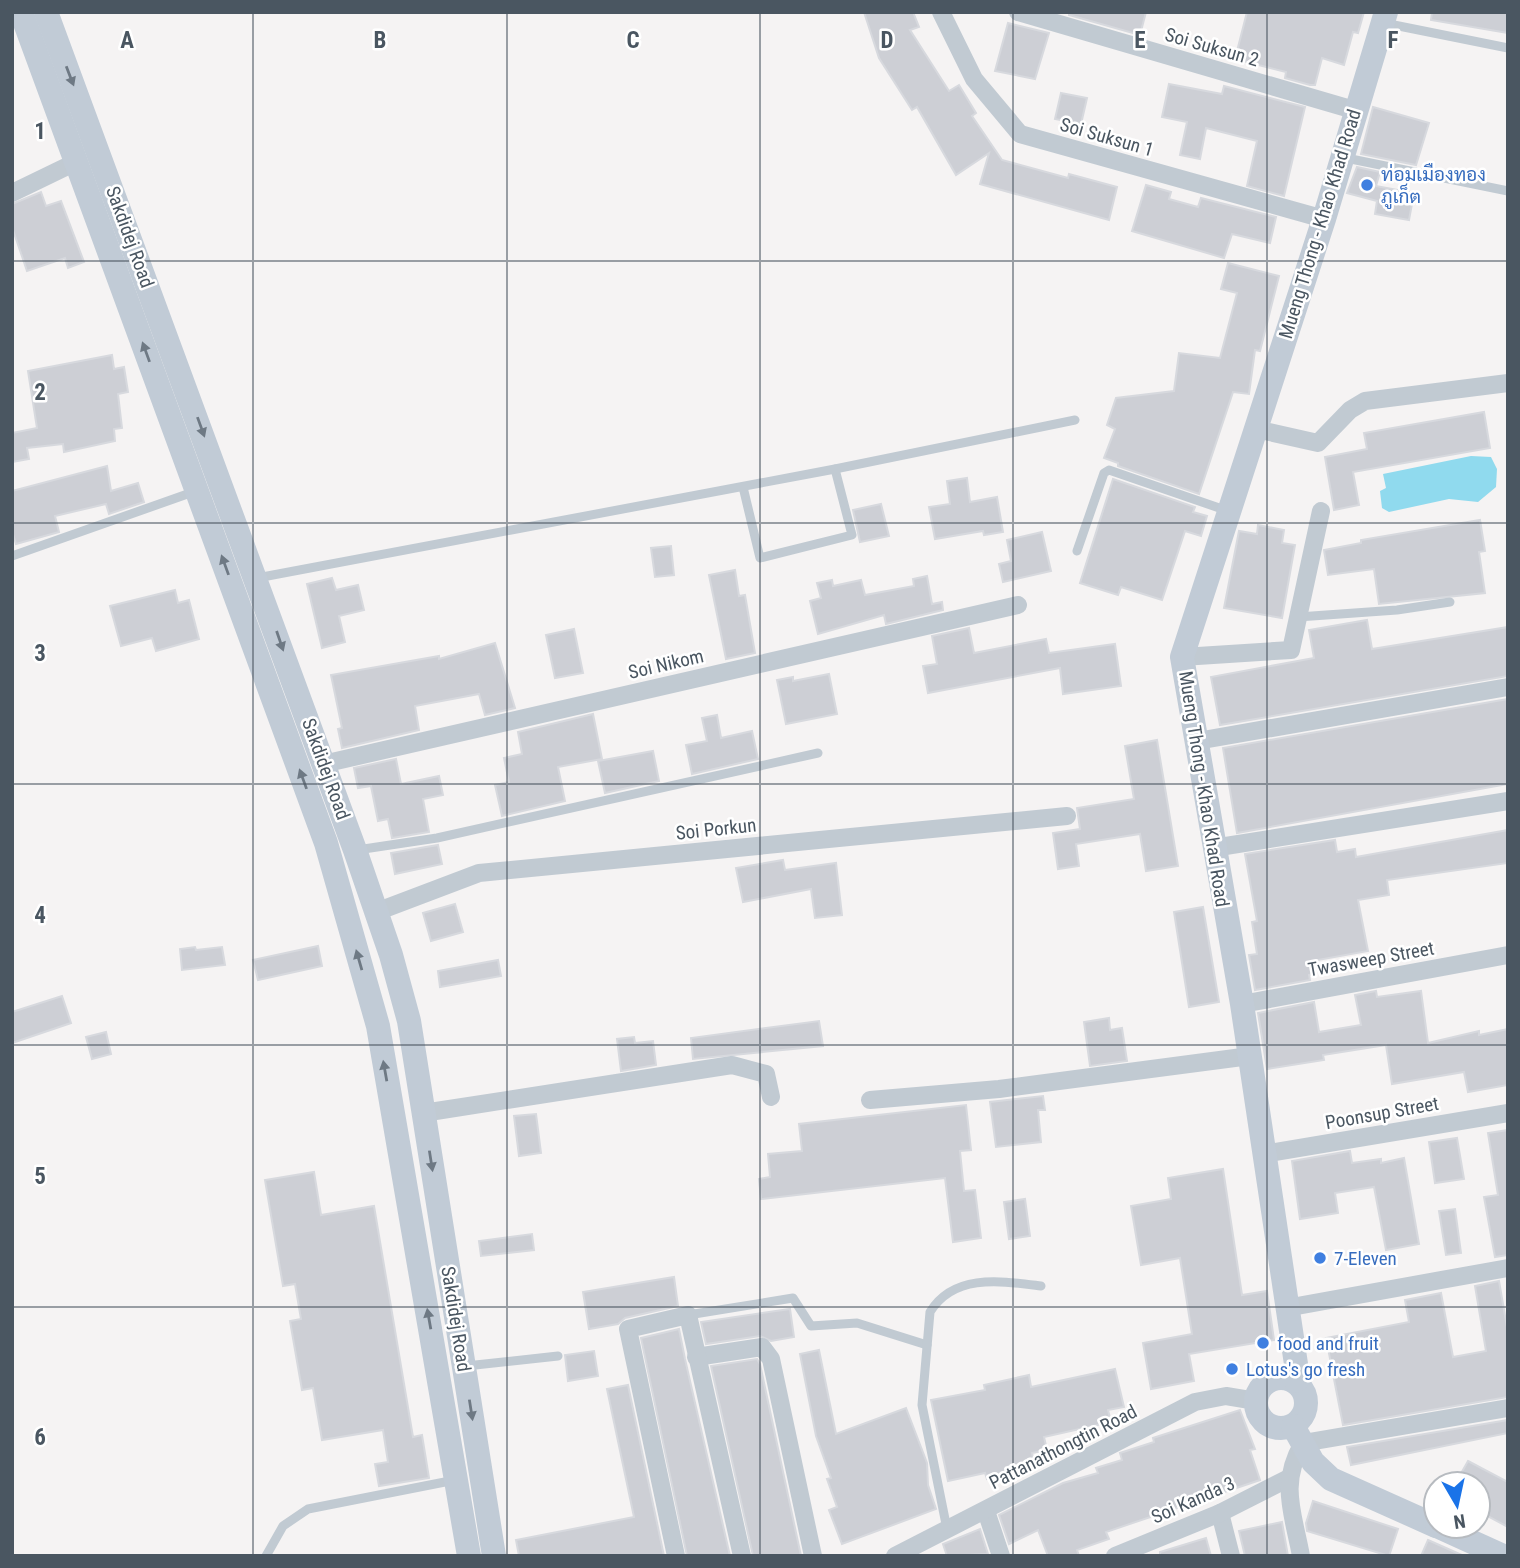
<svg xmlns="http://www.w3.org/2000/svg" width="1520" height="1568" font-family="'Roboto Condensed',Sarabun,sans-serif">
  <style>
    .water { fill: #90daee }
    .building { fill: #cdcfd5; stroke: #d7d9de; stroke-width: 2 }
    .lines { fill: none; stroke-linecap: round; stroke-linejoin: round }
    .lane { stroke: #c1cad2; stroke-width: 9 }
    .street { stroke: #c1cad2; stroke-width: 18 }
    .secondary { stroke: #c1cbd6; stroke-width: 24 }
    .oneway { fill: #6e7984 }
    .grid { fill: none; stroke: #4a5661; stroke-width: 2; stroke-opacity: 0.55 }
    .shop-dot { fill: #3f7fe0; stroke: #fff; stroke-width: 2.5 }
    .labels { text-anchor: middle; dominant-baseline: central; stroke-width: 5; stroke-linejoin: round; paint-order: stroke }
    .street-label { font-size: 19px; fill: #4a5661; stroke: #fff }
    .shop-label { font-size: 19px; fill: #366cbe; stroke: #fff; text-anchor: start }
    .grid-label { font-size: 23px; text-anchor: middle; font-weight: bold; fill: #4a5661; stroke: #fff; stroke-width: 5; stroke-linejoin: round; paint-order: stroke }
  </style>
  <rect width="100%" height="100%" fill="#f5f3f3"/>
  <!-- water -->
  <polygon class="water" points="1471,456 1491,457 1497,469 1496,487 1478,502 1449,499 1389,512 1382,508 1380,491 1386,488 1383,474"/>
  <!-- building -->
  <g class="building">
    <polygon points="864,12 913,12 919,27 910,30 949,91 959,85 976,113 972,116 1002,160 1068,178 1069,174 1117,187 1109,220 980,184 989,153 956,175 917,107 912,110 879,58"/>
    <polygon points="1069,12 1146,12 1140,35 1069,15"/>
    <polygon points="1247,12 1364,12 1358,33 1353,32 1344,65 1322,58 1315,85 1310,85 1285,78 1286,72 1235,59"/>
    <polygon points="1432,12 1508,12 1508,33 1431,20"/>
    <polygon points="1008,23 1049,33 1035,79 995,71"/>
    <polygon points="1169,84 1222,94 1224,86 1305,107 1284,196 1247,186 1257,141 1206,128 1200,159 1180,155 1187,122 1162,117"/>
    <polygon points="1061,93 1087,98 1081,124 1055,119"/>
    <polygon points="1373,107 1429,123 1416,165 1361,154"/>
    <polygon points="1357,167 1380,172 1376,186 1414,193 1409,220 1375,214 1377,201 1347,193"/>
    <polygon points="1146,185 1171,192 1169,199 1198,207 1201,198 1276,217 1270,243 1232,234 1224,258 1132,231"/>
    <polygon points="41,192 46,206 61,201 84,262 68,268 65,258 27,271 12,227 12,204"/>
    <polygon points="1228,263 1279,276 1260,351 1255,350 1249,394 1233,392 1199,494 1118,466 1118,463 1104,458 1115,429 1107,425 1116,398 1174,391 1179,353 1220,358 1237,293 1221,289"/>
    <polygon points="112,355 114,369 124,367 128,392 118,394 122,428 114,429 115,441 64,452 63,444 27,448 29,459 12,462 12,433 37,428 28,371"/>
    <polygon points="1484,412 1490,448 1353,472 1359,505 1334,510 1325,457 1367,449 1364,433"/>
    <polygon points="107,466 111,491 138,483 144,502 109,514 106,504 55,516 59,532 16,544 12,531 12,491"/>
    <polygon points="967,478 970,502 997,497 1003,532 984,535 983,531 935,539 929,507 950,504 947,481"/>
    <polygon points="1113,479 1195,507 1193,512 1207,516 1201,536 1185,531 1162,600 1121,587 1118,595 1080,583"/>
    <polygon points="881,504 889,536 860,542 853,510"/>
    <polygon points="1480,520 1485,551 1479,552 1485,593 1379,604 1374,569 1328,575 1324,550 1361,543 1361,540"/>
    <polygon points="1258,525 1284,530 1282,543 1295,545 1282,618 1224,608 1239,531 1257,534"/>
    <polygon points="1042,532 1051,571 1003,582 999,564 1011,561 1007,540"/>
    <polygon points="671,546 674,575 655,577 651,548"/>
    <polygon points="735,570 739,596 745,595 755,653 726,659 709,575"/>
    <polygon points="927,576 932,604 942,602 943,610 886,624 884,615 818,634 810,601 821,598 817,583 832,580 833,586 861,580 865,595 914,586 913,579"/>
    <polygon points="332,578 336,590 358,585 364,610 339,616 345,642 322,648 307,584"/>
    <polygon points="175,590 178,603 189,600 199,639 156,651 152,638 121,646 110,606"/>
    <polygon points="1367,620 1372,649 1508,627 1508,676 1220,725 1211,677 1314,658 1309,630"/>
    <polygon points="969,628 974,653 1046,639 1049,653 1115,644 1121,686 1063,694 1060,668 928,693 923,666 937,664 932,636"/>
    <polygon points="574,629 583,673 555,678 546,635"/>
    <polygon points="495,643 515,708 485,715 479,694 415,706 419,730 342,748 338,729 342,728 331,675 439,656 439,659"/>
    <polygon points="829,674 837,714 786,724 777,680 793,677 793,681"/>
    <polygon points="1508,699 1508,784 1237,833 1223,748"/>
    <polygon points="593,714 602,759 558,767 565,801 502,816 495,785 509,782 504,758 522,754 518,732"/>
    <polygon points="717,715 721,738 752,731 758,759 692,774 686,745 707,741 702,718"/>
    <polygon points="1157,740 1178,866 1146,871 1140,834 1076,844 1079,866 1058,869 1053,833 1080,829 1077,808 1134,799 1125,746"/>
    <polygon points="653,751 659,781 605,793 598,761"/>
    <polygon points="396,759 401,784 439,776 443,795 423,799 429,832 392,838 388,819 378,821 371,786 358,788 354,768"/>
    <polygon points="1508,830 1508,863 1387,880 1389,895 1358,900 1368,951 1312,961 1314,974 1309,975 1310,980 1255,990 1249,955 1257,954 1252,922 1257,921 1245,854 1335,840 1337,852 1355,849 1356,857"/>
    <polygon points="438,845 442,864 395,874 391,853"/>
    <polygon points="783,860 785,870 836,863 842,915 815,918 811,889 743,902 736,868"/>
    <polygon points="455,904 463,932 431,941 423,913"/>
    <polygon points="1203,907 1219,1002 1189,1007 1174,912"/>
    <polygon points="318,946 322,966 258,980 253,960"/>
    <polygon points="195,947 196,950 222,947 225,965 182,970 180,949"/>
    <polygon points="498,960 501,976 440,987 438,971"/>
    <polygon points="1376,991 1377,997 1421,991 1428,1043 1479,1031 1479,1035 1508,1029 1508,1085 1468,1092 1464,1072 1392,1084 1386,1045 1323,1055 1324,1060 1267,1069 1258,1013 1314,1002 1319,1032 1361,1025 1355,995"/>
    <polygon points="62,996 71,1023 12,1043 12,1012"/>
    <polygon points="1109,1018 1110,1030 1122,1028 1127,1061 1090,1066 1084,1022"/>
    <polygon points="819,1021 823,1046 693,1059 691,1038"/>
    <polygon points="106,1032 111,1054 92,1059 86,1037"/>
    <polygon points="634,1037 635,1043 653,1041 656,1065 621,1071 617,1039"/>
    <polygon points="1043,1096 1045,1110 1038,1110 1041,1142 996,1147 990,1102"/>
    <polygon points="966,1105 971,1150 960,1151 964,1191 975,1190 981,1238 953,1242 945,1178 761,1199 759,1179 770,1177 768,1154 802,1151 799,1124"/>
    <polygon points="536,1114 541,1153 519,1156 514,1116"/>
    <polygon points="1508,1130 1508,1255 1495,1257 1484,1197 1498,1195 1488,1133"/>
    <polygon points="1457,1138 1464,1179 1435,1183 1429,1142"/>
    <polygon points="1350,1151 1352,1163 1381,1159 1381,1163 1404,1158 1419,1244 1386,1250 1374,1187 1335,1193 1338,1213 1300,1219 1292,1161"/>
    <polygon points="1223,1169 1242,1295 1267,1291 1274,1340 1189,1354 1194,1381 1151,1389 1143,1343 1192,1334 1180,1258 1141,1265 1131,1206 1171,1199 1168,1178"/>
    <polygon points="314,1172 321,1215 374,1206 413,1437 422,1435 429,1478 379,1486 375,1464 388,1462 383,1430 322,1440 313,1388 302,1390 290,1321 301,1319 295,1284 283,1286 265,1180"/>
    <polygon points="1025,1199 1030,1236 1009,1239 1004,1202"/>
    <polygon points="1455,1209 1461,1253 1446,1255 1439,1211"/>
    <polygon points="532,1234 534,1250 481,1256 479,1241"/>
    <polygon points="674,1277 678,1306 625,1318 618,1324 589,1329 583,1292"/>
    <polygon points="1499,1281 1508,1333 1508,1397 1343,1425 1326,1338 1409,1322 1405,1300 1441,1293 1453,1357 1486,1351 1475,1286"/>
    <polygon points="790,1309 794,1337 771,1341 760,1336 706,1344 701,1322"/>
    <polygon points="679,1329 685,1359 730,1556 687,1556 641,1338"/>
    <polygon points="819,1350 836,1434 906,1408 927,1463 928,1485 936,1509 842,1544 829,1510 837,1507 827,1479 831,1478 816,1436 800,1354"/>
    <polygon points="594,1351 598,1376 568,1381 565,1355"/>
    <polygon points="757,1359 760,1364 801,1556 753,1556 711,1366"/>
    <polygon points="1115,1369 1124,1407 1108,1410 1111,1422 1044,1437 1047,1450 1032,1453 1034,1462 1006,1467 1007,1474 987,1479 985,1473 948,1481 931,1400 985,1390 984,1385 1029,1375 1031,1387"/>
    <polygon points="628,1385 664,1556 519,1556 516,1540 634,1517 607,1389"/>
    <polygon points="1240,1410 1255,1449 1250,1450 1260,1480 1106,1532 1109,1539 1077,1550 1079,1556 1048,1556 1038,1530 1009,1544 999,1515 1063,1483 1098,1473 1096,1468 1122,1460 1120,1453 1154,1442 1153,1438"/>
    <polygon points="1508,1420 1508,1433 1351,1465 1347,1447"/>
    <polygon points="1468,1461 1508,1482 1508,1527 1478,1511 1478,1484 1455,1484"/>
    <polygon points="1313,1501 1398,1529 1389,1556 1307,1531 1306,1523"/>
    <polygon points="1282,1522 1288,1556 1245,1556 1239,1531"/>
    <polygon points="980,1529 988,1554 947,1556 943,1544"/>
    <polygon points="1206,1538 1211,1556 1160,1556 1160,1552"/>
    <polygon points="1428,1540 1464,1556 1421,1556"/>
  </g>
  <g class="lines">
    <!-- lane -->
    <g class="lane">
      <polyline points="1384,23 1508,48"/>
      <polyline points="1346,158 1508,191"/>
      <polyline points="743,487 760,558 852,535 835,469"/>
      <polyline points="1077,551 1104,473 1109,470 1228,511"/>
      <polyline points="12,556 196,491"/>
      <polyline points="257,578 835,469 1075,420"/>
      <polyline points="1298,617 1397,610 1450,602"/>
      <polyline points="357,850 437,838 818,753"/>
      <polyline points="688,1315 793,1298 811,1326 857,1323 927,1345"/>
      <polyline points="466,1366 558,1356"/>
      <path d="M947 1529 922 1405 930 1312C954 1273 1001 1281 1041 1286"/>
      <polyline points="266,1556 283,1526 308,1509 455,1480"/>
    </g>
    <!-- street -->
    <g class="street">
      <polyline points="941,12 974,79 1020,134 1324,219"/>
      <polyline points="1018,12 1354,110"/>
      <polyline points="12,193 76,162"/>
      <polyline points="1256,429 1318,443 1350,410 1365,401 1508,383"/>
      <polyline points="1182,657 1291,650 1321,511"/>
      <polyline points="1197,741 1508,687"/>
      <polyline points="323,764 1018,605"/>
      <polyline points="1213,848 1508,801"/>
      <polyline points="376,912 479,873 1067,816"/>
      <polyline points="1242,1004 1508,955"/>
      <polyline points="870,1100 999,1089 1250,1056"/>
      <polyline points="423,1113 732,1065 766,1074 771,1097"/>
      <polyline points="1264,1154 1508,1113"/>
      <polyline points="1286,1308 1508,1268"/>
      <polyline points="696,1357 762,1347 771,1359 813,1556"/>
      <polyline points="986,1511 1001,1556"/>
      <polyline points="1220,1513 1231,1556"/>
      <polyline points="676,1556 628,1329 688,1315 742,1556"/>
      <polyline points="895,1556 1195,1402 1226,1396 1256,1401"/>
      <polyline points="1115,1556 1220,1513 1287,1479"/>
      <path d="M1301 1556C1293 1512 1279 1484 1303 1443L1508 1408"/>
    </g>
    <!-- secondary -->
    <g class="secondary">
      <polyline points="21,12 326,843 378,1026 469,1556"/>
      <polyline points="46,12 355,850 391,955 409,1021 494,1556"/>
      <circle cx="1281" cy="1403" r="25"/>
      <polyline points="1296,1381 1296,1364 1242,1004 1182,657 1324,219 1386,12"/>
      <polyline points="1293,1426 1313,1462 1331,1479 1436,1526"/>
      <polyline points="1437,1526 1503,1556"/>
    </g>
  </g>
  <!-- one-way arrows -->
  <defs><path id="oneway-solid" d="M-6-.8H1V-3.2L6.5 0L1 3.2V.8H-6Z" transform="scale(1.75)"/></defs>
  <g class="oneway">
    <use href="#oneway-solid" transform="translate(70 76) rotate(69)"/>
    <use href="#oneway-solid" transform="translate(146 352) rotate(-110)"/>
    <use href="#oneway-solid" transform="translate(201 427) rotate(70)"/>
    <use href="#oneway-solid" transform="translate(225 565) rotate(-110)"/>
    <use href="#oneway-solid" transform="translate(280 641) rotate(71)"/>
    <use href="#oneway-solid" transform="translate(303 779) rotate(-110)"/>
    <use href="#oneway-solid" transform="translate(359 960) rotate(-106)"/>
    <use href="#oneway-solid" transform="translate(385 1071) rotate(-100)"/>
    <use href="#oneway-solid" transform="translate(431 1161) rotate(81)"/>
    <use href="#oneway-solid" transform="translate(429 1319) rotate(-100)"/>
    <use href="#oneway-solid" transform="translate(471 1410) rotate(81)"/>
  </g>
  <!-- grid -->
  <path class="grid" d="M253 12V1556M507 12V1556M760 12V1556M1013 12V1556M1267 12V1556M12 261H1508M12 523H1508M12 784H1508M12 1045H1508M12 1307H1508"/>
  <!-- markers -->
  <g class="shop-dot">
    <circle cx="1367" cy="185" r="7"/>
    <circle cx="1320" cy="1258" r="7"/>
    <circle cx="1263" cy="1343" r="7"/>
    <circle cx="1232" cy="1369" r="7"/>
  </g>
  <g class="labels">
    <!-- street labels -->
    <g class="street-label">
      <text transform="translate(1212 47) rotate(16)">Soi Suksun 2</text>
      <text transform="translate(1107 137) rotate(16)">Soi Suksun 1</text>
      <text transform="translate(1320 224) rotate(-73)">Mueng Thong - Khao Khad Road</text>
      <text transform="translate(130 237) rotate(70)">Sakdidej Road</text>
      <text transform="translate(666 664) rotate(-13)">Soi Nikom</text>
      <text transform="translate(326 769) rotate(70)">Sakdidej Road</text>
      <text transform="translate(1204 789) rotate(81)">Mueng Thong - Khao Khad Road</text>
      <text transform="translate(716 829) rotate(-6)">Soi Porkun</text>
      <text transform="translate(1371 959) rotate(-10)">Twasweep Street</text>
      <text transform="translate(1382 1113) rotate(-10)">Poonsup Street</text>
      <text transform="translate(456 1319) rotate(81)">Sakdidej Road</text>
      <text transform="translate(1063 1447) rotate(-27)">Pattanathongtin Road</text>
      <text transform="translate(1193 1500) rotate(-24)">Soi Kanda 3</text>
    </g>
    <!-- shop labels -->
    <g class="shop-label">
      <text x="1381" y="174">ท่อมเมืองทอง<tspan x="1381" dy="22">ภูเก็ต</tspan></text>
      <text x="1334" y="1258">7-Eleven</text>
      <text x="1277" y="1343">food and fruit</text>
      <text x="1246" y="1369">Lotus's go fresh</text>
    </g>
  </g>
  <g class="grid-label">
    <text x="127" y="48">A</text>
    <text x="380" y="48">B</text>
    <text x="633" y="48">C</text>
    <text x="887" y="48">D</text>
    <text x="1140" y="48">E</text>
    <text x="1393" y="48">F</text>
    <text x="40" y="139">1</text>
    <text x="40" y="400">2</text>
    <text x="40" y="661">3</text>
    <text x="40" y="923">4</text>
    <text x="40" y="1184">5</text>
    <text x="40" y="1445">6</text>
  </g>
  <!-- border -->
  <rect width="1520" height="1568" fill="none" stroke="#4a5661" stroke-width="28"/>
  <!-- north arrow -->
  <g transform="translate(1457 1505) rotate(171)"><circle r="33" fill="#ffffff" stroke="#b7bbc0" stroke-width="2"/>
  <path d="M0-5L12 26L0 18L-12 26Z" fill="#1a73e8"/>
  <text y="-10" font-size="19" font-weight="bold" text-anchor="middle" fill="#4a5661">N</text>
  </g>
</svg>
